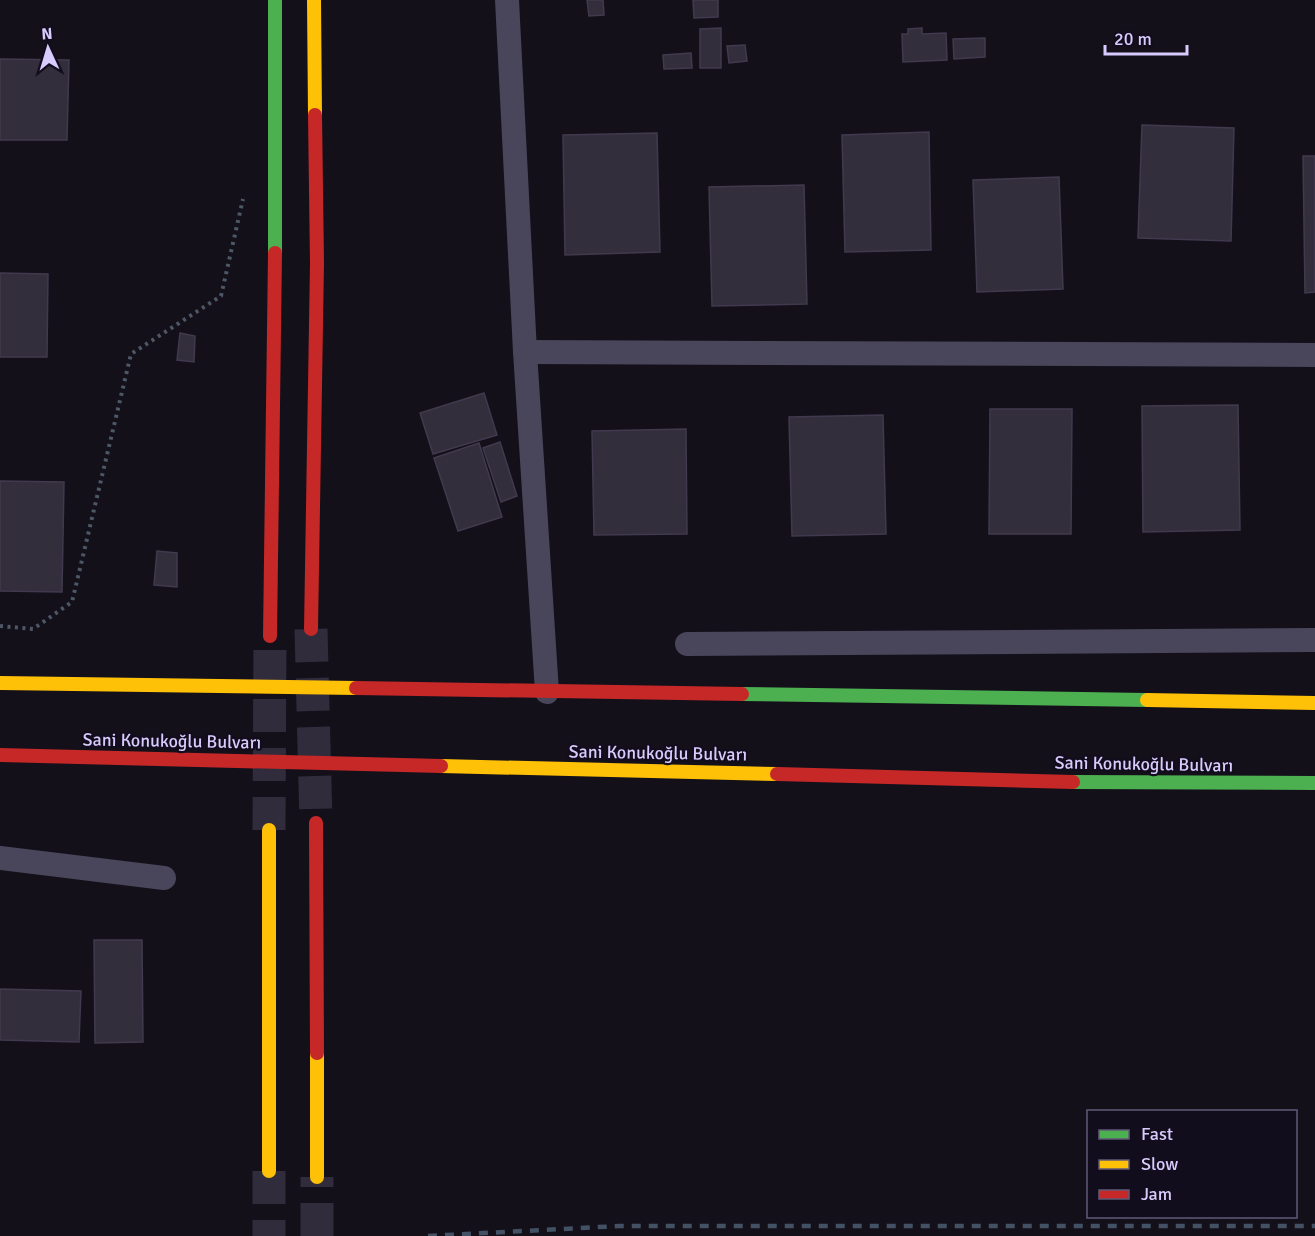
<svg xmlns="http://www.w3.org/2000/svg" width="1315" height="1236" font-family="Signika,sans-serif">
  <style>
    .building { fill: #322e3c; stroke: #413a4e; stroke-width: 1.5 }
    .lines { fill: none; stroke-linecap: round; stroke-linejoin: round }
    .secondary-tunnel { stroke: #312c3c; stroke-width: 33; stroke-dasharray: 33 16; stroke-linecap: butt }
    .path { stroke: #4d5766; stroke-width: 4; stroke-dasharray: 3 4.5; stroke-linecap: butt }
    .street { stroke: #49455b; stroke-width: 24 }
    .fast { stroke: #4caf50; stroke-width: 14 }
    .slow { stroke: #ffc107; stroke-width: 14 }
    .jam { stroke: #c62828; stroke-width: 14 }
    .rail { stroke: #435164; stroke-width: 4.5; stroke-dasharray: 9 8; stroke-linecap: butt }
    .labels { text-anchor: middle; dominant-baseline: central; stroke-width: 4.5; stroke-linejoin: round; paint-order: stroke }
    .street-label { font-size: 18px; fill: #d8cbfd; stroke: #120d1d }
  </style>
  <rect width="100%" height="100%" fill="#13101a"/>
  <!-- building -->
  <g class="building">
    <polygon points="587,0 603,0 604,15 589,16"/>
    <polygon points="693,0 718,0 718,17 694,18"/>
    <polygon points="721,28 721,68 700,68 700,29"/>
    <polygon points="922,28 922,34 946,33 947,60 903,62 902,34 908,34 908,29"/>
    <polygon points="985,38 985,57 954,59 953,39"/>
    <polygon points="745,45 747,61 729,63 727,46"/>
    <polygon points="691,53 692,68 664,69 663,55"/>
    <polygon points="0,59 69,60 67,140 0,140"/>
    <polygon points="1142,125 1234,128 1231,241 1138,238"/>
    <polygon points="929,132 931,250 845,252 842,135"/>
    <polygon points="657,133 660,252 565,255 563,135"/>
    <polygon points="1303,156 1315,156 1315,292 1305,293"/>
    <polygon points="1059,177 1063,289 977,292 973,180"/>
    <polygon points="804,185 807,304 712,306 709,187"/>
    <polygon points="0,273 48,274 47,357 0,357"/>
    <polygon points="180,333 195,336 194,362 177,360"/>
    <polygon points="484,393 497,435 433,454 420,413"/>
    <polygon points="1238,405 1240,530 1143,532 1142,406"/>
    <polygon points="990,409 1072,409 1071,534 989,534"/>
    <polygon points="883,415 886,534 792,536 789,417"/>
    <polygon points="686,429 687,534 594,535 592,431"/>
    <polygon points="500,442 517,496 501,502 483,448"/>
    <polygon points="479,443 502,517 458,531 434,458"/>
    <polygon points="0,481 64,482 62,592 0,591"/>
    <polygon points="157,551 177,553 177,587 154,585"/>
    <polygon points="94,940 142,940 143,1042 95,1043"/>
    <polygon points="0,989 81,991 79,1042 0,1040"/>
  </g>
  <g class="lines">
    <!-- secondary-tunnel -->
    <g class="secondary-tunnel">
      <polyline points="311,629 316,823"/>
      <polyline points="269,830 270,636"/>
      <polyline points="269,1171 269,1236"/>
      <polyline points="317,1236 317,1177"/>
    </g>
    <!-- path -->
    <polyline class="path" points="0,626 33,629 72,602 131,354 221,296 243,199"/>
    <!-- street -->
    <g class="street">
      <polyline points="507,0 525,352 547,692"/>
      <polyline points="525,352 1315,355"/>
      <polyline points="687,644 1315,640"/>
      <polyline points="0,858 164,878"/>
    </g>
    <!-- fast -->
    <g class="fast">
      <polyline points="275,0 275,253"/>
      <polyline points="742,694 1147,700"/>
      <polyline points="1073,782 1315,783"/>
    </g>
    <!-- slow -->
    <g class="slow">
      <polyline points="314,0 315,115"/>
      <polyline points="0,683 356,688"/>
      <polyline points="1147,700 1315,703"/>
      <polyline points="441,766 777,774"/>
      <polyline points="269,830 269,1171"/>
      <polyline points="317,1053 317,1177"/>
    </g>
    <!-- jam -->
    <g class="jam">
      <polyline points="311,629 317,263 315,115"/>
      <polyline points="270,636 275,253"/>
      <polyline points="356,688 742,694"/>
      <polyline points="0,755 441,766"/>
      <polyline points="777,774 1073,782"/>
      <polyline points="316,823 317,1053"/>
    </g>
    <!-- rail -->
    <polyline class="rail" points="428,1236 619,1226 1315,1226"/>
  </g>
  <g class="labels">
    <!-- street labels -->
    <g class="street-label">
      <text transform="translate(172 741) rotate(1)">Sani Konukoğlu Bulvarı</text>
      <text transform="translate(658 753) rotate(1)">Sani Konukoğlu Bulvarı</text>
      <text transform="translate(1144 764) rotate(1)">Sani Konukoğlu Bulvarı</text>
    </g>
  </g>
  <!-- legend -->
  <rect x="1087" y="1110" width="210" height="108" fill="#120d1d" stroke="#615977" stroke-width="1.5"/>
  <rect x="1099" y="1130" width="30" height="9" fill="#4caf50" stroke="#615977" stroke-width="1.5"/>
  <text x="1141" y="1140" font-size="18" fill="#d8cbfd">Fast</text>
  <rect x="1099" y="1160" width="30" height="9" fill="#ffc107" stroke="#615977" stroke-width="1.5"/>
  <text x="1141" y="1170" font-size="18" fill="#d8cbfd">Slow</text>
  <rect x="1099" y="1190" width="30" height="9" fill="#c62828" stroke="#615977" stroke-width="1.5"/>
  <text x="1141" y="1200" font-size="18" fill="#d8cbfd">Jam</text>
  <!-- north arrow -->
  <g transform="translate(48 48) rotate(356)" stroke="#120d1d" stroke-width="4.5" paint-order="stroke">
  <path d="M0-4.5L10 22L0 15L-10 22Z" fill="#d8cbfd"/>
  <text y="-9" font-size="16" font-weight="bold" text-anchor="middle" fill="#d8cbfd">N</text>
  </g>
  <!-- scale -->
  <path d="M1105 45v9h82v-9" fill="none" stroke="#d8cbfd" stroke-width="3"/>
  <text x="1114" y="45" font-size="18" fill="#d8cbfd" stroke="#120d1d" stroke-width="4.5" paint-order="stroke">20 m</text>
</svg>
